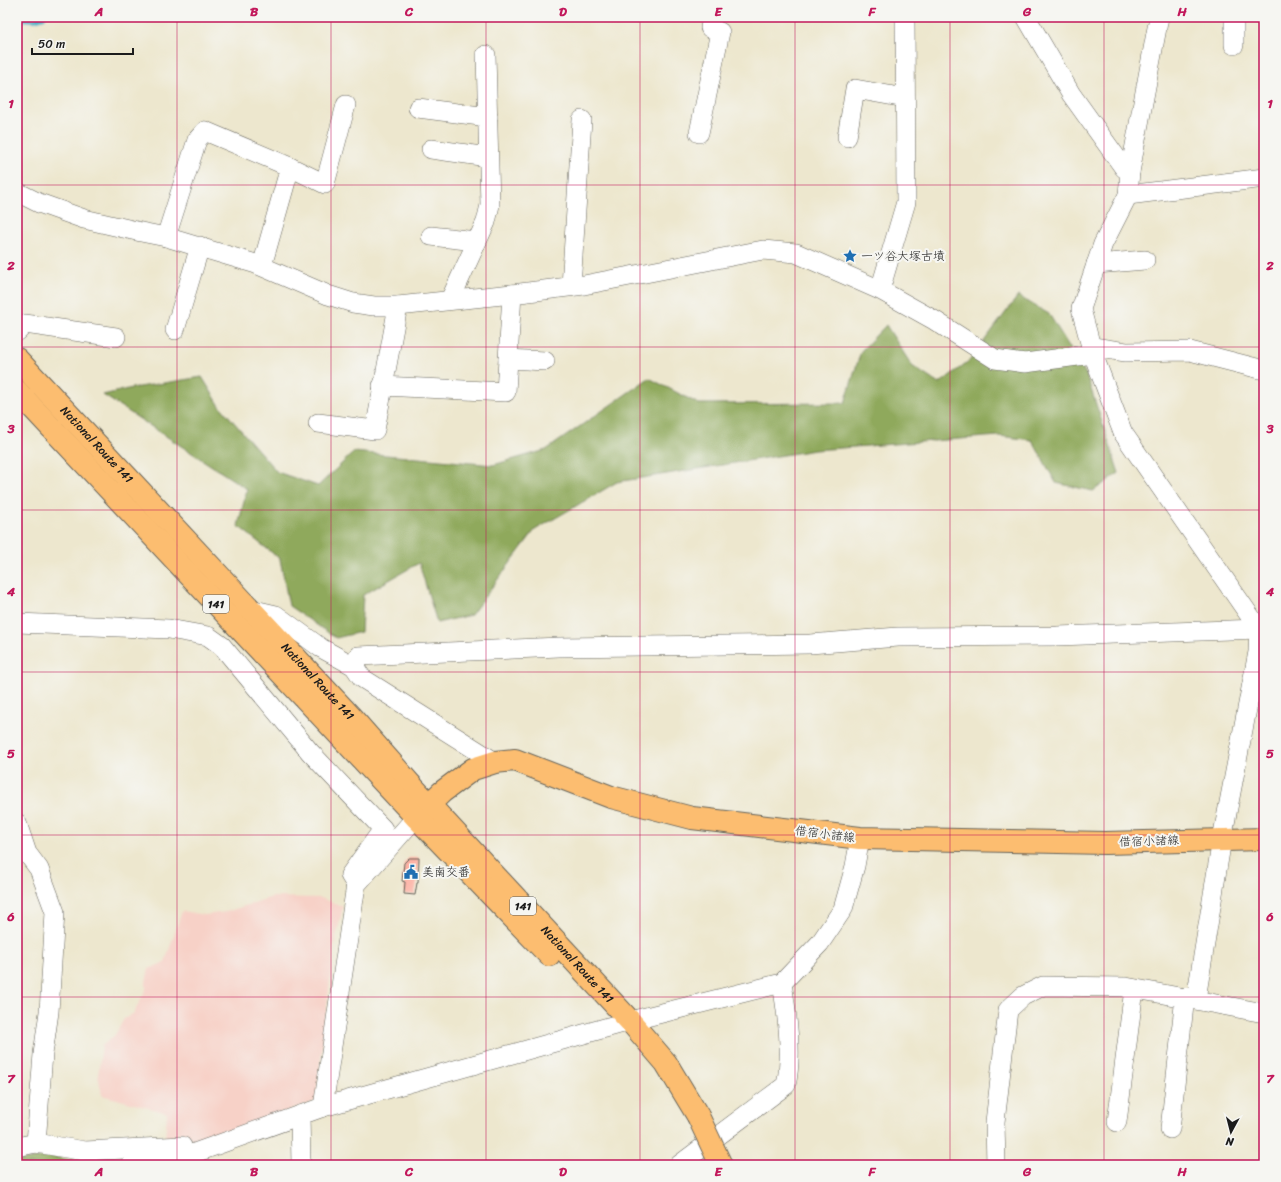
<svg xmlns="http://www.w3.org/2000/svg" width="1281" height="1182" font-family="Sriracha,'Klee One',sans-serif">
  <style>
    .built { fill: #f7d1c7 }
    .forest { fill: #8fa95b; stroke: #56623c }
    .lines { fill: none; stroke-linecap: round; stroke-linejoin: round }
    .stream { stroke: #46adc5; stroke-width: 4 }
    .building { fill: #fea697 }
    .minor-casing { stroke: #65635a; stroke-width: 20 }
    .major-casing { stroke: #65635a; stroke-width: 24 }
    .highway-casing { stroke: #65635a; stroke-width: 24 }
    .minor { stroke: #fff; stroke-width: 19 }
    .major { stroke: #fcbd6f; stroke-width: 22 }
    .highway { stroke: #fcbd6f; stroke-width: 22 }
    .highway-bridge-casing { stroke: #65635a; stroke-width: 24; stroke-linecap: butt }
    .highway-bridge { stroke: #fcbd6f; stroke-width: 22 }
    .grid { fill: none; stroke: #c2185b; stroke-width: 1; stroke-opacity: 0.55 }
    .labels { text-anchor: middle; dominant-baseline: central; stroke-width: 4; stroke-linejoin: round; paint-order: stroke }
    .shield { fill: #f6f6f2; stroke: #5d5d5c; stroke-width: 1 }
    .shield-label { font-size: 11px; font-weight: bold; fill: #1c1c1c }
    .poi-label { font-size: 12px; fill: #1c1c1c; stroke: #f6f6f2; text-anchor: start }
    .street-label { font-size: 12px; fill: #1c1c1c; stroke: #f6f6f2 }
    .neatline { fill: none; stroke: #c2185b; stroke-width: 1.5 }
    .grid-label { font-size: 13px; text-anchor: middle; font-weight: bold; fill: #c2185b }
  </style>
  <rect width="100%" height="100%" fill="#f6f6f2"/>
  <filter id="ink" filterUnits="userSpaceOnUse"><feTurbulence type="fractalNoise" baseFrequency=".025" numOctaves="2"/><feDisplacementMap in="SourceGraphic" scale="8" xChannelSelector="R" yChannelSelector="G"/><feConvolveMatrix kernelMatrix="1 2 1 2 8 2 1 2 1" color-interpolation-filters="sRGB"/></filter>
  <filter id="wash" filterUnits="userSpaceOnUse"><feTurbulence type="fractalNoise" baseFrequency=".012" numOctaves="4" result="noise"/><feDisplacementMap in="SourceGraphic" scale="16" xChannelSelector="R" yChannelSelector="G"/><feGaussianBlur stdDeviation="0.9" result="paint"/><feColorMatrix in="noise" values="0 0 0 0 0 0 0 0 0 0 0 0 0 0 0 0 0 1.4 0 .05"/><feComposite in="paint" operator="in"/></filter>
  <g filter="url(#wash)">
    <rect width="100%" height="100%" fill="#ede7ce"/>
    <!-- built -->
    <polygon class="built" points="272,897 321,898 343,907 334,946 316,1101 193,1144 186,1139 165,1140 167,1113 102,1095 98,1075 102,1046 115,1035 124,1019 134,1013 146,989 146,981 149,969 165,962 182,911 205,915 226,912"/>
    <!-- forest -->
    <g class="forest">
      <polygon points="1018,296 1049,314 1086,374 1119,473 1093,491 1056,483 1032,440 999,436 815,450 617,482 535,530 471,615 437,623 419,563 363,595 361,632 336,638 289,606 280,559 238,526 247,489 103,395 132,388 202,377 220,406 277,472 318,486 354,452 493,465 546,450 649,378 699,404 845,403 861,351 886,325 912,366 939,384 970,360"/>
      <polygon points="48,1156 101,1165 17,1165 17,1161"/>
    </g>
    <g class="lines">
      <!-- stream -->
      <polyline class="stream" points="17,19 34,20 44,17"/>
    </g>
    <g id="blocks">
      <!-- building -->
      <polygon class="building" points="409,858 419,858 418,883 417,883 415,895 404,894 405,882 402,881 404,863"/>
    </g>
  </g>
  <g filter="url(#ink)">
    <use href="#blocks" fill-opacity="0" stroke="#65635a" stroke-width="1"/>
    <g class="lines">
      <defs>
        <g id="minor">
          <polyline points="1026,17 1071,94 1124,168 1130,172 1128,195 1103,244 1081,309 1093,354 1123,433 1259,629 1258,652 1222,839 1196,999"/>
          <polyline points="1234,17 1234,45"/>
          <polyline points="418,108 488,117"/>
          <polyline points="699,133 720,32 710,28 712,17"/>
          <polyline points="847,137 855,89 905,98"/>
          <polyline points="431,149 488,157"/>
          <polyline points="290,167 325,184 346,105"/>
          <polyline points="1130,172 1159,17"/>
          <polyline points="17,192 39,203 84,219 141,232 166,237 256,264 328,295 353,303 374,306 398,306 512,294 584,285 763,250 796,253 880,290 934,320 995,359 1025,363 1093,354"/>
          <polyline points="1128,195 1264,178"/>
          <polyline points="431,236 476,241"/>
          <polyline points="166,237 197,140 205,131 290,167 262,266"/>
          <polyline points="1096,264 1145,260"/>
          <polyline points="571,286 582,120"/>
          <polyline points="880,290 906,202 905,17"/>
          <polyline points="450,300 486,222 490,205 486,55"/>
          <polyline points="175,330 200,246"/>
          <polyline points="17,332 25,324 116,337"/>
          <polyline points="1093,347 1126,352 1190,351 1264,370"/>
          <polyline points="508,359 545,361"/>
          <polyline points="382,386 506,392 512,294"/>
          <polyline points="318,423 375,430 398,306"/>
          <polyline points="250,609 276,615 321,648 354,666"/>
          <polyline points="17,623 169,629 208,636 222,646 310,752 383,829 350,875 356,885"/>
          <polyline points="495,762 362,678 354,666 358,656 559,647 810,644 898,637 1057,636 1259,629"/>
          <polyline points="17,823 27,853 39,869 55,912 49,1012 43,1054 36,1143"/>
          <polyline points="323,1107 630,1021 782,983 820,943 843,909 855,866 860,838"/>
          <polyline points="300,1115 301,1165"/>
          <polyline points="1117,1122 1134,989"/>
          <polyline points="1170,1129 1185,997"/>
          <polyline points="17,1147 36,1143 85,1151 182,1146"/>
          <polyline points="130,1165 189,1155 323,1107 356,885 416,817"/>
          <path d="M679 1165 786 1085C793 1055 787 1014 782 983"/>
          <polyline points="996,1165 995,1122 1008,1010 1023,996 1043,986 1126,987 1264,1013"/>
        </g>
        <polyline id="major" points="416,817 442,792 473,769 495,762 515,760 611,797 692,818 860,838 1105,843 1264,839"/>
        <g id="highway">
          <path id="s1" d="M17 359 352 718 411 785 630 1021 666 1063 698 1116"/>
          <polyline points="17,391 416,817 549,955"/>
        </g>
      </defs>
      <!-- minor casing -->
      <use href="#minor" class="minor-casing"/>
      <!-- major casing -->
      <use href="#major" class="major-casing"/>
      <!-- highway casing -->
      <use href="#highway" class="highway-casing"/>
      <!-- minor -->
      <use href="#minor" class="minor"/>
      <!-- major -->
      <use href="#major" class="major"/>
      <!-- highway -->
      <use href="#highway" class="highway"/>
      <defs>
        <polyline id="highway-bridge" points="698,1116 721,1165"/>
      </defs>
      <!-- highway-bridge casing -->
      <use href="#highway-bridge" class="highway-bridge-casing"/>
      <!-- highway-bridge -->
      <use href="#highway-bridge" class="highway-bridge"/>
    </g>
  </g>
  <!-- grid -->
  <path class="grid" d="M177 17V1165M331 17V1165M486 17V1165M640 17V1165M795 17V1165M950 17V1165M1104 17V1165M17 185H1264M17 347H1264M17 510H1264M17 672H1264M17 835H1264M17 997H1264"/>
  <!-- icons -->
  <defs>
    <symbol id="sight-bare" viewBox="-9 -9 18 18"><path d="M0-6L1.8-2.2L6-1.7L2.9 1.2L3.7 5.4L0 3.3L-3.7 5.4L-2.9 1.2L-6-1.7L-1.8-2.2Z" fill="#1f6fb2" stroke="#f6f6f2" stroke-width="2.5" paint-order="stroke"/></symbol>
    <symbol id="civic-bare" viewBox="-9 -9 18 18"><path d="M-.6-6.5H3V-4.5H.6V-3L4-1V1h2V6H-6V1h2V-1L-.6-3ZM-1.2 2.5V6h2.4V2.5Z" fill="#1f6fb2" stroke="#f6f6f2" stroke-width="2.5" paint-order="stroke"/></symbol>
  </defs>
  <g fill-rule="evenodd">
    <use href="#sight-bare" x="840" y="246" width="20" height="20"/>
    <use href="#civic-bare" x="401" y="862" width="20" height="20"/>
  </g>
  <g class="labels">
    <!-- shield labels -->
    <g class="shield">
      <rect x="203" y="595" width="26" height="18" rx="3"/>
      <rect x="510" y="897" width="26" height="18" rx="3"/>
    </g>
    <g class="shield-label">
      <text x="216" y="604">141</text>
      <text x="523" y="906">141</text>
    </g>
    <!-- poi labels -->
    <g class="poi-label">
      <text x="861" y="256">一ツ谷大塚古墳</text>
      <text x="422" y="872">美南交番</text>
    </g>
    <!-- street labels -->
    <g class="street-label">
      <text stroke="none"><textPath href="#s1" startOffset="117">National Route 141</textPath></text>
      <text stroke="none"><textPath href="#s1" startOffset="441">National Route 141</textPath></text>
      <text transform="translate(825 834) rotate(7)">借宿小諸線</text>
      <text transform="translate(1149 841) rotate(-2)">借宿小諸線</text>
      <text stroke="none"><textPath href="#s1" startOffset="825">National Route 141</textPath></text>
    </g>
  </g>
  <!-- margin -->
  <rect width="1281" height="1182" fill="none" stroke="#f6f6f2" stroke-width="44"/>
  <!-- north arrow -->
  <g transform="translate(1231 1132) rotate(187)" stroke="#f6f6f2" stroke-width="3" paint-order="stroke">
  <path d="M0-3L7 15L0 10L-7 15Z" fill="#1c1c1c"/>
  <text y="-6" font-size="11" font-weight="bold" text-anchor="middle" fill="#1c1c1c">N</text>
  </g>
  <!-- scale -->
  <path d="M32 48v6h101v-6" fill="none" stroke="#1c1c1c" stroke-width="2"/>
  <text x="38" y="48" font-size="12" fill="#1c1c1c" stroke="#f6f6f2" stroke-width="3" paint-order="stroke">50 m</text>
  <rect x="22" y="22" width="1237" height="1138" class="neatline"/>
  <g class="grid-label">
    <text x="99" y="16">A</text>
    <text x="254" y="16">B</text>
    <text x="409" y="16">C</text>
    <text x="563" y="16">D</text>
    <text x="718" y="16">E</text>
    <text x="872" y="16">F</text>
    <text x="1027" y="16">G</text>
    <text x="1182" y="16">H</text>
    <text x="11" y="108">1</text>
    <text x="1270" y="108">1</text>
    <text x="11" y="270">2</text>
    <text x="1270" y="270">2</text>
    <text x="11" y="433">3</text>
    <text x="1270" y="433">3</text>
    <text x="11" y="596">4</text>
    <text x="1270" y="596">4</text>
    <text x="11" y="758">5</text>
    <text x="1270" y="758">5</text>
    <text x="11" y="921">6</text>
    <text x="1270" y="921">6</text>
    <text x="11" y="1083">7</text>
    <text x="1270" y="1083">7</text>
    <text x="99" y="1176">A</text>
    <text x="254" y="1176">B</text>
    <text x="409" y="1176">C</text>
    <text x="563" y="1176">D</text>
    <text x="718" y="1176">E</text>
    <text x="872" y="1176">F</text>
    <text x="1027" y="1176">G</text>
    <text x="1182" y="1176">H</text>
  </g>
</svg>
